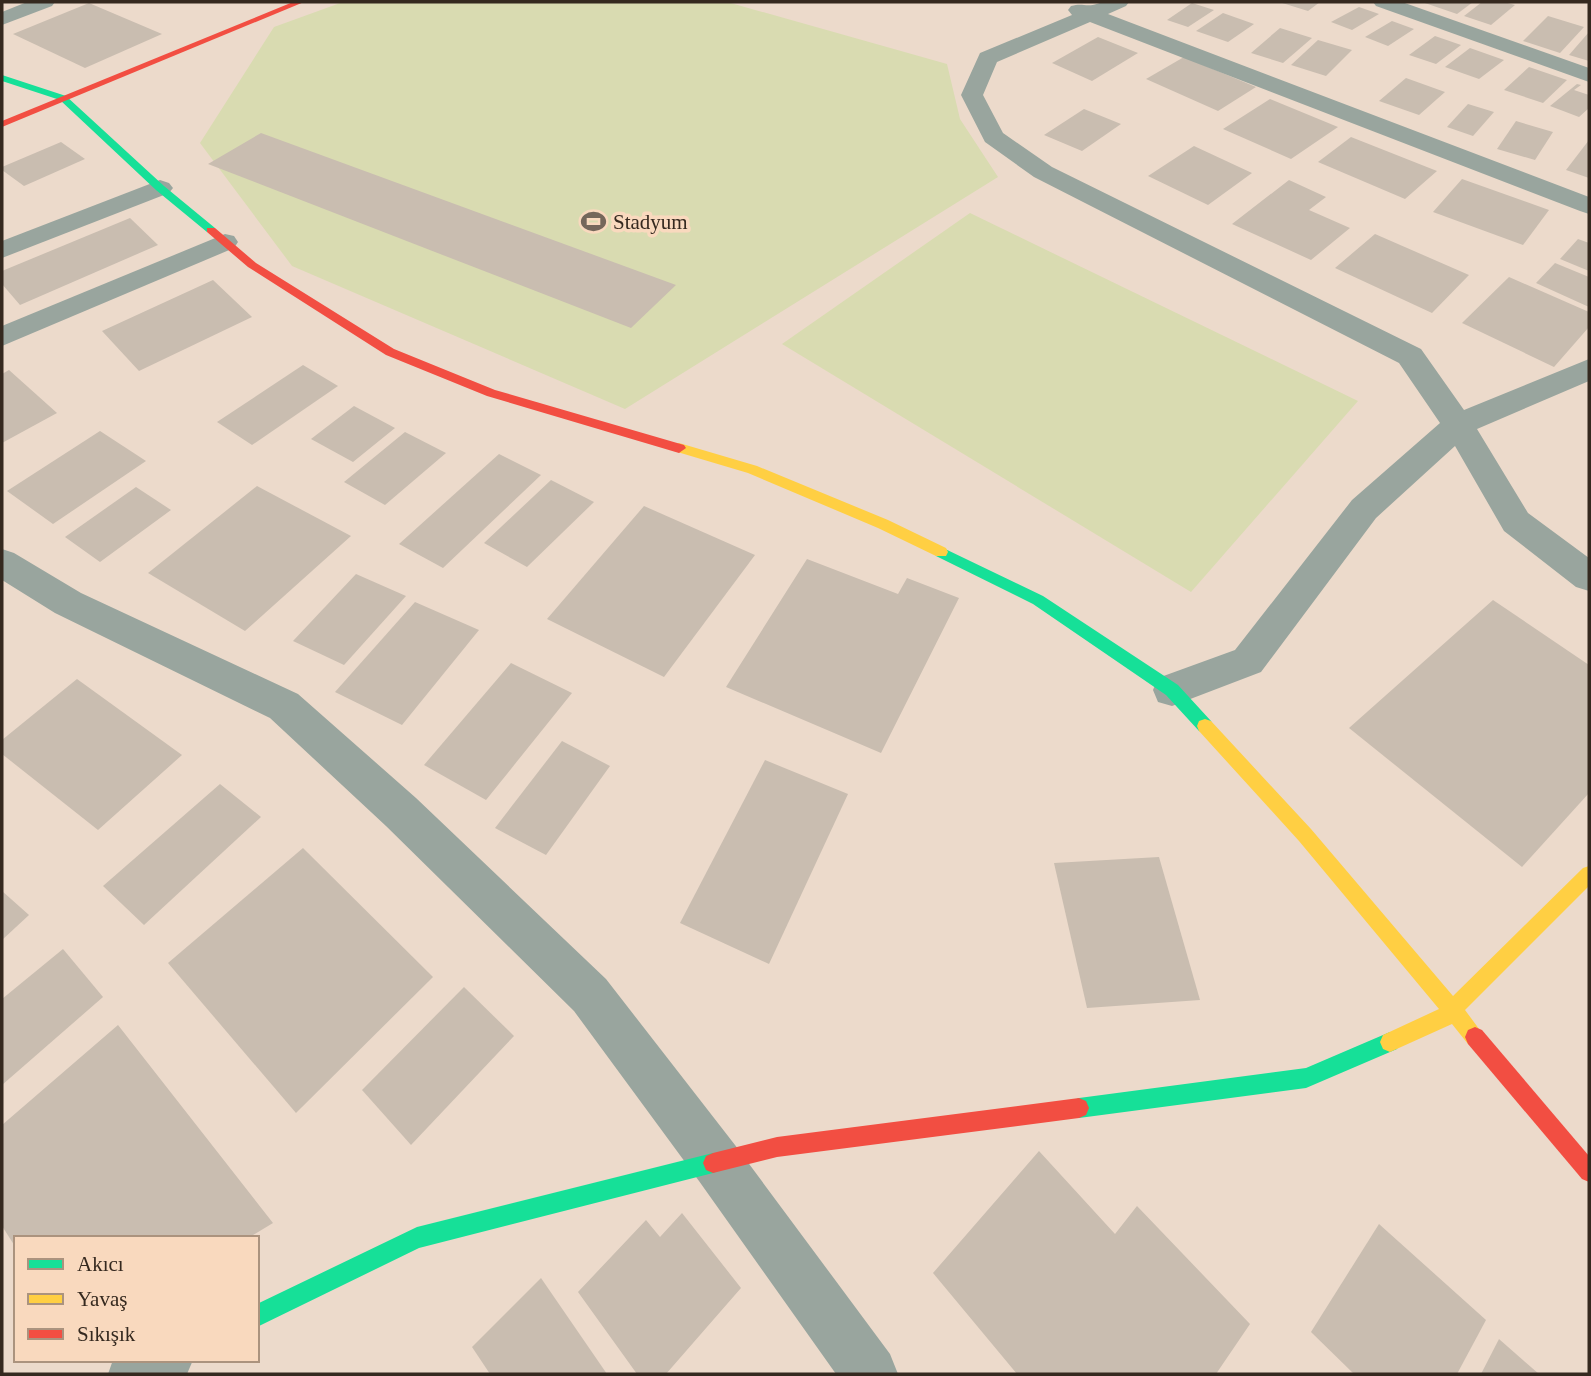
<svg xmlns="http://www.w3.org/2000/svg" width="1591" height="1376" font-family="Georgia,serif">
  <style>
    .green { fill: #d9dbb1 }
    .building { fill: #c9bdb0 }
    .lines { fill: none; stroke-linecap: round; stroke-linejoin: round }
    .street { fill: #99a59e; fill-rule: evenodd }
    .fast { fill: #16e098; fill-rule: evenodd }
    .slow { fill: #ffcf43; fill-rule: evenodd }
    .jam { fill: #f24e42; fill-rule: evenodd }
    .labels { text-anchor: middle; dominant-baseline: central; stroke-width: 7; stroke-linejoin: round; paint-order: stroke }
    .far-poi-label { font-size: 21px; fill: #35291f; stroke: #f9d9be; text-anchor: start }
  </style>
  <rect width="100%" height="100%" fill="#ecdacb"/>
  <!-- green -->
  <g class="green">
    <polygon points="343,2 727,2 947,64 960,119 998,177 625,409 292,266 200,143 274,27"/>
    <polygon points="970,213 1358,401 1191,592 782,344"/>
  </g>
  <!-- building -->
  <g class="building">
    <polygon points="1279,2 1320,2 1308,11"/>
    <polygon points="1422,2 1473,2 1457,14"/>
    <polygon points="1482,2 1504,2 1515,5 1491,25 1464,16"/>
    <polygon points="89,3 162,34 85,68 13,34"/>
    <polygon points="1192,3 1214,10 1188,27 1167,20"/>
    <polygon points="1359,7 1379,14 1352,30 1331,22"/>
    <polygon points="1223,13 1254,24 1228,42 1196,31"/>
    <polygon points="1548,16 1584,27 1560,53 1523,41"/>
    <polygon points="1392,21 1414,29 1388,46 1365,37"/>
    <polygon points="1280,28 1312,38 1283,63 1251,53"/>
    <polygon points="1589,32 1589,61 1569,55"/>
    <polygon points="1435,36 1461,45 1436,64 1409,55"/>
    <polygon points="1098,37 1138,53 1092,81 1052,63"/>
    <polygon points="1318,40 1352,50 1326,76 1291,65"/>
    <polygon points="1470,48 1504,60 1479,79 1445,67"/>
    <polygon points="1184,57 1256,87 1218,111 1146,79"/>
    <polygon points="1529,67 1567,80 1543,103 1504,90"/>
    <polygon points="1406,78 1445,92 1419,115 1379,101"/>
    <polygon points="1577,84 1581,85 1574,90 1589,95 1589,108 1579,117 1550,106"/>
    <polygon points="1270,99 1338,127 1291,159 1223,129"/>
    <polygon points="1468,104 1494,112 1473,136 1447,127"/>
    <polygon points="1084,109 1121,124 1082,151 1044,135"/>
    <polygon points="1516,121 1553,132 1535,160 1497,149"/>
    <polygon points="261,133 676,285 631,328 208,164"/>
    <polygon points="1351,137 1437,171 1405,199 1318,162"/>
    <polygon points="1589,140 1589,178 1566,170"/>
    <polygon points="61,142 85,159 24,186 2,170 2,167"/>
    <polygon points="1194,146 1252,173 1208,205 1148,176"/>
    <polygon points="1462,179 1549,210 1523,245 1433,212"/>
    <polygon points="1289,180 1326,197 1309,210 1350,228 1311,260 1232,224"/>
    <polygon points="130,218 158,245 20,305 2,284 2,271"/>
    <polygon points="1375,234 1469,275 1432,313 1335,268"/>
    <polygon points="1578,239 1589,243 1589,271 1560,259"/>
    <polygon points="1555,263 1589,277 1589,307 1536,283"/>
    <polygon points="1509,277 1589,312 1589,327 1554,367 1462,323"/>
    <polygon points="213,280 252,317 139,371 102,331"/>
    <polygon points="303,365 338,386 252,445 217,422"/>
    <polygon points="9,370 57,413 2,443 2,374"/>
    <polygon points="354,406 395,428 353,462 311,439"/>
    <polygon points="100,431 146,461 53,524 7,491"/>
    <polygon points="405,432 446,453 385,505 344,482"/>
    <polygon points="499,454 541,475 443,568 399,544"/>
    <polygon points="551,480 594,502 527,567 484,543"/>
    <polygon points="257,486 351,536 245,631 148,573"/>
    <polygon points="136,487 171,510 100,562 65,537"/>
    <polygon points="644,506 755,555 664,677 547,619"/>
    <polygon points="807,559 898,594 907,578 959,598 881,753 726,687"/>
    <polygon points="356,574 406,596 344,665 293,641"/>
    <polygon points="1493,600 1589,665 1589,793 1522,867 1349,728"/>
    <polygon points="415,602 479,630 402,725 335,692"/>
    <polygon points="511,663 572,693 486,800 424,765"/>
    <polygon points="77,679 182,755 98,830 2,754 2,740"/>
    <polygon points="562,741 610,766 546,855 495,828"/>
    <polygon points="765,760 848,794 769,964 680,923"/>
    <polygon points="220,784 261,817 144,925 103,886"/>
    <polygon points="303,848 433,977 296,1113 168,963"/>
    <polygon points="1159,857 1200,1000 1087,1008 1054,863"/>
    <polygon points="2,891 29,915 2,940"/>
    <polygon points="63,949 103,997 2,1085 2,999"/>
    <polygon points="464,987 514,1036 411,1145 362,1090"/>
    <polygon points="118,1025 273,1223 248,1238 16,1238 16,1248 2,1226 2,1125"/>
    <polygon points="1039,1151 1115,1234 1137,1206 1250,1324 1216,1374 1017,1374 933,1273"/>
    <polygon points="682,1213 741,1288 666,1374 637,1374 578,1292 646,1220 660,1237"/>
    <polygon points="1379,1224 1486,1320 1457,1374 1354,1374 1311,1332"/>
    <polygon points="541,1278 607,1374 490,1374 472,1347"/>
    <polygon points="1499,1339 1539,1374 1481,1374"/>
  </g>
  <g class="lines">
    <!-- street -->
    <g class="street">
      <polygon points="27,2 55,2 52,6 2,25 2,12"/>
      <path d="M1102 2H1129L1126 6 1108 14 1589 197V214L1580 211 1090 22 997 62 983 95 1003 133 1052 167 1421 349 1464 410 1589 359V381L1477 429 1528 513 1589 558V591L1576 587 1504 531 1455 446 1376 518 1261 672 1172 706 1158 702 1153 690 1158 678 1235 650 1352 500 1440 423 1399 363 1034 177 985 142 961 95 980 53 1072 15 1068 10 1071 6C1085 2 1085 9 1102 2Z"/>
      <polygon points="1373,2 1402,2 1589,68 1589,82 1376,6"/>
      <polygon points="160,180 169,183 173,188 169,193 2,258 2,241"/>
      <polygon points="225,234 234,236 238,242 234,248 2,346 2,326"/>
      <polygon points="2,549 14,553 81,593 298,694 416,798 606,979 735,1145 890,1354 898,1374 836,1374 699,1181 574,1011 386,826 270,718 55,613 2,580"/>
      <polygon points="113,1360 193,1360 187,1374 108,1374"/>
    </g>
    <!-- fast -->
    <g class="fast">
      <polygon points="2,75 66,96 164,186 215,228 215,232 207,232 156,190 60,100 2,81"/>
      <polygon points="941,547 1043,596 1178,685 1211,721 1213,726 1211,731 1205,733 1199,731 1166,695 1033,604 936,556 934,552"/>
      <polygon points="1390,1032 1397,1035 1400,1042 1397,1049 1306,1088 1079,1118 1072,1115 1069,1108 1072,1101 1079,1098 1306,1068"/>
      <polygon points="713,1153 720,1156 723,1163 720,1170 713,1173 419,1248 257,1327 257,1304 417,1227"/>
    </g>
    <!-- slow -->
    <g class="slow">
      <polygon points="679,443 757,466 888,520 946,548 948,552 946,556 936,556 878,528 748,473 674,451 674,445"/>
      <polygon points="1205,719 1211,721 1311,829 1453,996 1583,868 1589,866 1589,886 1465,1010 1485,1037 1482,1044 1475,1047 1468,1044 1452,1024 1390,1052 1383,1049 1380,1042 1383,1035 1439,1009 1299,841 1199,731 1197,726 1199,721"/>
    </g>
    <!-- jam -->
    <g class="jam">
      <polygon points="293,2 304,2 2,127 2,121"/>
      <polygon points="207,228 215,228 256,263 394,349 495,390 684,445 686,448 679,453 487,396 386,355 248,267 207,232"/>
      <polygon points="1475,1027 1482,1030 1589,1156 1589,1182 1582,1179 1468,1044 1465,1037 1468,1030"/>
      <polygon points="1079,1098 1086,1101 1089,1108 1086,1115 1079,1118 777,1157 713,1173 706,1170 703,1163 706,1156 713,1153 777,1137"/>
    </g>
  </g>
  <!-- icons -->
  <defs>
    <symbol id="stadium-bare" viewBox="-9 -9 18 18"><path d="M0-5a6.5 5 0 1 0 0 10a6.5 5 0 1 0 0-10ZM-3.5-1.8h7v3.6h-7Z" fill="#75675b" stroke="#f9d9be" stroke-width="2.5" paint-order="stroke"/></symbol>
  </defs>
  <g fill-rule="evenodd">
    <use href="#stadium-bare" x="576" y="204" width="35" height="35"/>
  </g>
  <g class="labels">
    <!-- far-poi labels -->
    <g class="far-poi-label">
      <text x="613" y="222">Stadyum</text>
    </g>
  </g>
  <!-- border -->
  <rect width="1591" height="1376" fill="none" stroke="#35291f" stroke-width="7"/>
  <!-- legend -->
  <rect x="14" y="1236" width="245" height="126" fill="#f9d9be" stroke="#ab937e" stroke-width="2"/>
  <rect x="28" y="1259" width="35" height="10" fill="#16e098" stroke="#ab937e" stroke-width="2"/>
  <text x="77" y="1271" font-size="21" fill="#35291f">Akıcı</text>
  <rect x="28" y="1294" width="35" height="10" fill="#ffcf43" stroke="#ab937e" stroke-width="2"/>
  <text x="77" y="1306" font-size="21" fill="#35291f">Yavaş</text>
  <rect x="28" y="1329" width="35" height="10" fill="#f24e42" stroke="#ab937e" stroke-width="2"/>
  <text x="77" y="1341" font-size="21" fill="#35291f">Sıkışık</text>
</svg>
